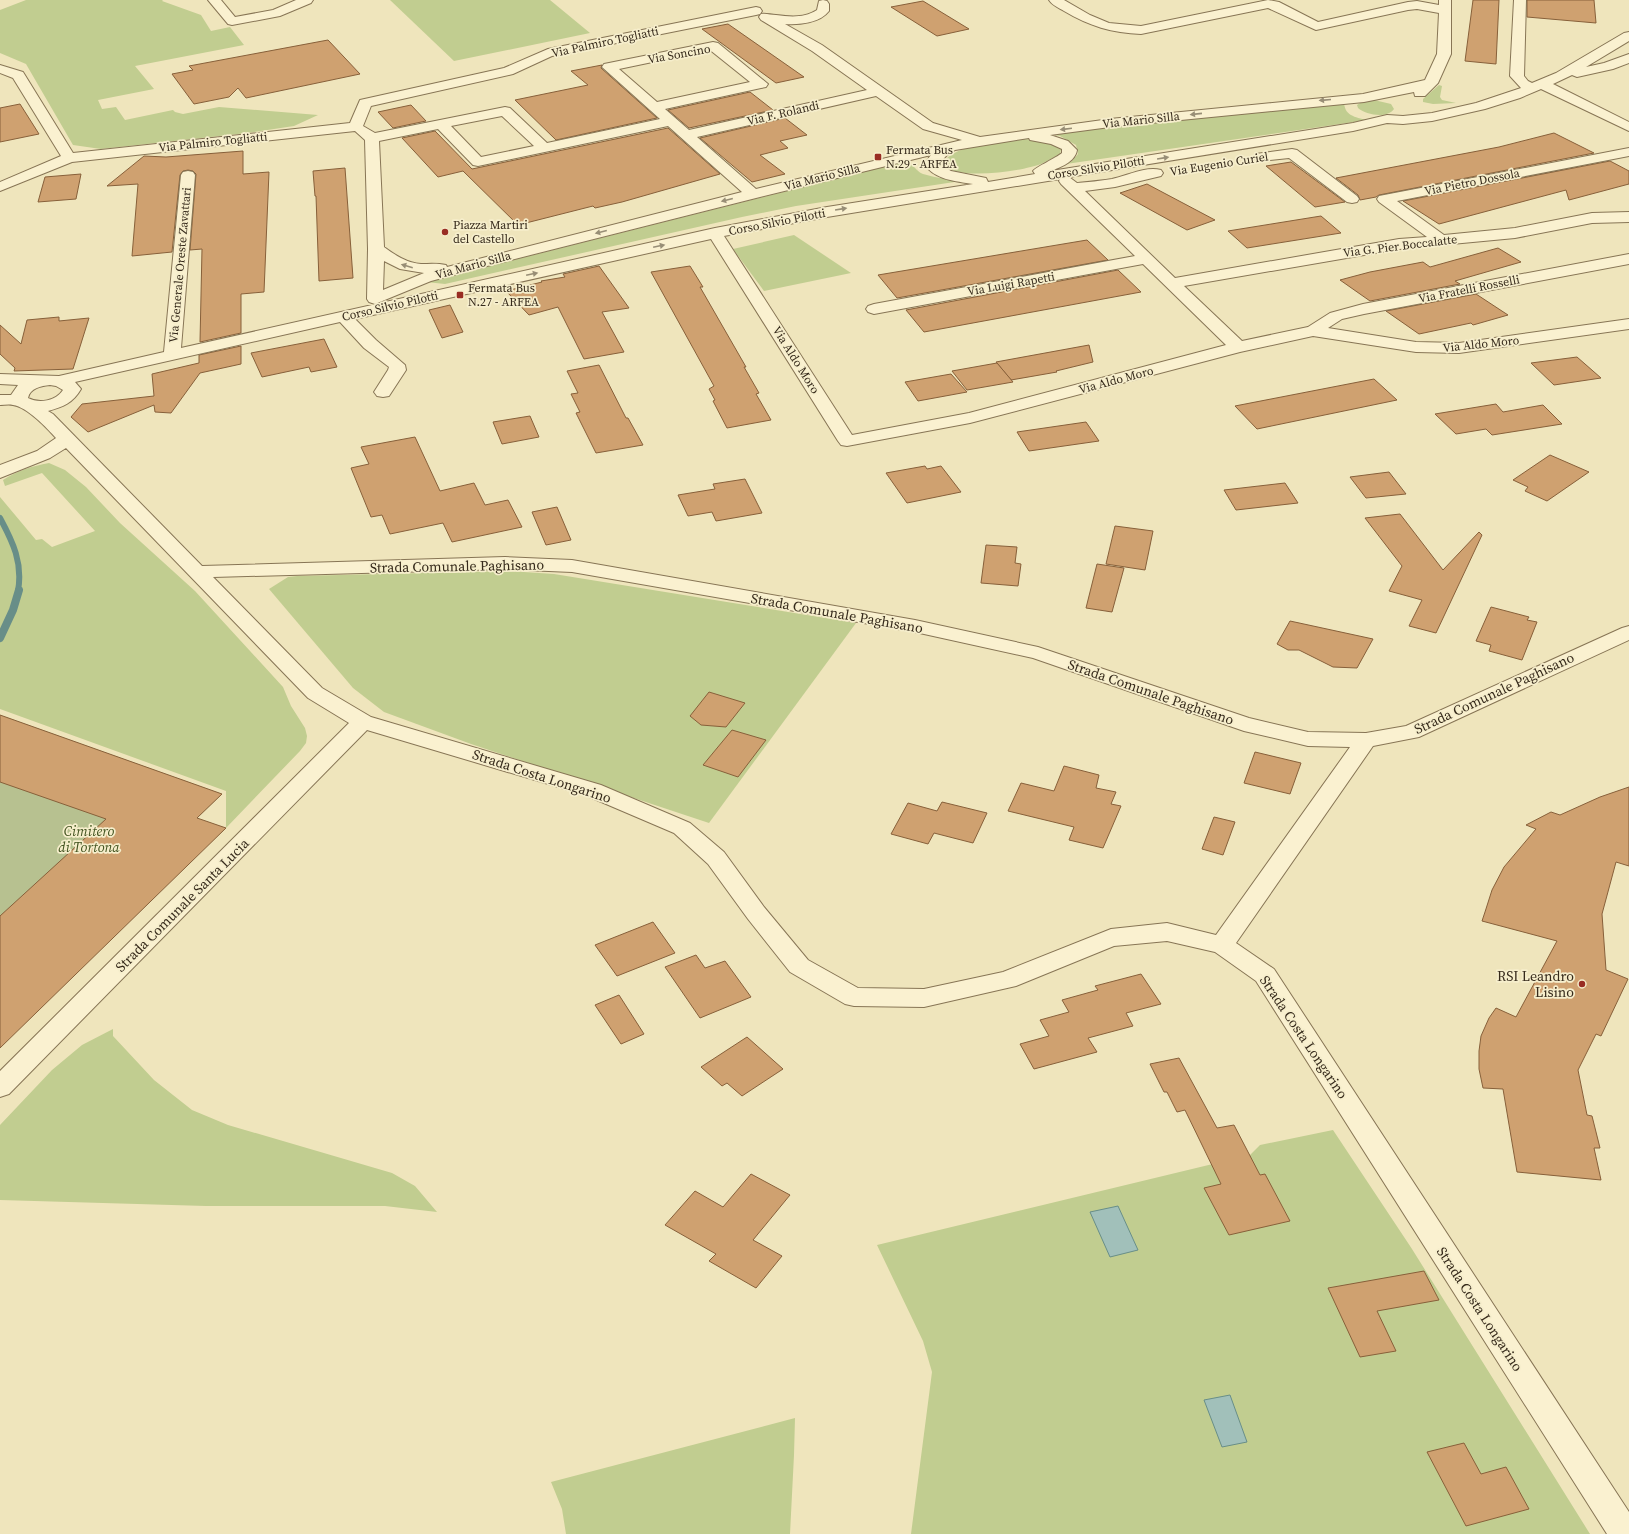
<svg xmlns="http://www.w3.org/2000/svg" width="1629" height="1534" font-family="'Source Serif 4',serif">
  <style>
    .green { fill: #c1cd90 }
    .cemetery { fill: #b7c190 }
    .water { fill: #a1c0ba; stroke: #688e88 }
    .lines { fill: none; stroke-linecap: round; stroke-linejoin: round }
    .stream-far1 { stroke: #688e88; stroke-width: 6 }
    .stream { stroke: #688e88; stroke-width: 8 }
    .building { fill: #cfa170; stroke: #87603a }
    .minor-casing { stroke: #877555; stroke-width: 2 }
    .minor { fill: #faf1d0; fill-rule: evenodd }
    .oneway { fill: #988e76 }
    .poi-dot { fill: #992d23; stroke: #f6eecc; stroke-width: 1.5 }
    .labels { text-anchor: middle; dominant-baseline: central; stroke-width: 3.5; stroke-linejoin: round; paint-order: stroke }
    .far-street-label { font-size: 12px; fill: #362a1b; stroke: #f6eecc }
    .far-poi-label { font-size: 12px; fill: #362a1b; stroke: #f6eecc; text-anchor: start }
    .street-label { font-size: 14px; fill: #362a1b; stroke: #f6eecc }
    .park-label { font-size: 14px; font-style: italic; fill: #425320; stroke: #f6eecc }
    .poi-label { font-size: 14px; fill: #362a1b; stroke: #f6eecc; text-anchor: end }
  </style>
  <rect width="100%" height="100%" fill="#efe5bc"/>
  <!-- green -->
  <g class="green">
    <polygon points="26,0 163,0 162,1 201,15 211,31 230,27 244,45 135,66 154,89 98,100 102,109 116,107 125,120 173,110 175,112 183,114 219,107 318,115 294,126 247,133 101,149 73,145 26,64 0,53 0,10"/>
    <polygon points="390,0 550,0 590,33 454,61"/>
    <polygon points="1439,85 1442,86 1440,97 1442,100 1456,103 1433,104 1423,102 1423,99"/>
    <path d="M1374 100 1391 104 1394 109C1387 119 1366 115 1358 108L1357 105 1363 101Z"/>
    <path d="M1344 101C1344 116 1355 117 1367 120L1066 164 1071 162 1078 154 1076 145 1060 136 1048 134Z"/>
    <path d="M1018 139C1029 139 1053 140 1061 149L1060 154C1053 158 1047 161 1041 164 1023 171 953 182 942 163 959 143 993 143 1018 139Z"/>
    <path d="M902 162C915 163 914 170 923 174 936 178 948 179 961 181L796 206 742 217 445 284 426 282Z"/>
    <polygon points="794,235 851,273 764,291 733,249"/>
    <path d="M49 463 65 470 86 487 120 523 195 591 283 687 291 706 305 728 307 736 306 743 300 751 226 828V791L0 709V497L36 540 42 539 52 547 95 531 42 473 5 486 3 480C17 471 32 466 49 463Z"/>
    <polygon points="509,571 554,574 856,623 709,823 471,744 384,712 353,688 269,589 288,577 297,576"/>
    <polygon points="113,1029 113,1036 154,1080 192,1110 228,1125 392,1173 415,1186 437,1212 385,1206 206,1206 0,1200 0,1125 52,1070 82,1045"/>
    <polygon points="1333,1130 1412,1249 1590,1534 911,1534 932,1372 923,1341 877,1245 1250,1155 1260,1145"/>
    <polygon points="795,1418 794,1455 790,1534 566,1534 562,1509 551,1482"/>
  </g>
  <!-- cemetery -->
  <polygon class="cemetery" points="0,715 222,794 197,818 0,1048"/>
  <!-- water -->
  <g class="water">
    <polygon points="1118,1206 1138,1250 1110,1257 1090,1212"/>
    <polygon points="1230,1395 1247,1442 1222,1447 1204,1400"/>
  </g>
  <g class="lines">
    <!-- stream-far1 -->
    <path class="stream-far1" d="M0 518C13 542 23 563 18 591"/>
    <!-- stream -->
    <polyline class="stream" points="0,638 13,610 19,590"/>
  </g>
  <!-- building -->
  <g class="building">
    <polygon points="1473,0 1499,0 1496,64 1465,61"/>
    <polygon points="1527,0 1594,0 1596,23 1527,17"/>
    <polygon points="923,1 969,29 937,36 891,7"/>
    <polygon points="728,24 804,77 776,83 702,29"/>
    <polygon points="328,40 360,74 246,98 238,88 229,97 194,104 172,74 193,70 189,66"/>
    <polygon points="602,65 601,68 657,118 556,140 515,100 588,85 571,71"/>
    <polygon points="750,92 773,110 689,128 668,110"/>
    <polygon points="20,104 39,134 0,142 0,108"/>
    <polygon points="411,105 426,121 393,128 378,112"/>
    <polygon points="785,118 807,135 780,141 788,148 760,155 785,174 752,182 700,138"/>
    <polygon points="668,128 720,174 622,202 595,208 593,206 518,225 463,171 438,177 402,138 435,131 472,169"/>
    <polygon points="1554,133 1594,153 1379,195 1376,197 1360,200 1358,195 1336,178 1499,147"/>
    <polygon points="243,151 243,174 269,172 264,292 241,294 241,333 200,342 202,249 190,250 196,174 193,171 188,170 183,171 180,175 172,252 132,256 138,184 107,186 144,156 166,157"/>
    <polygon points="1610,161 1629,171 1629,184 1569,200 1566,190 1439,224 1403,201"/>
    <polygon points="1291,162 1345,202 1315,207 1266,166"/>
    <polygon points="345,168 353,278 319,281 316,196 315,196 313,171"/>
    <polygon points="81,174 76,199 38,202 45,177"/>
    <polygon points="1147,184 1215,220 1187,230 1120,193"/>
    <polygon points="1321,216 1341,233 1247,248 1228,231"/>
    <polygon points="1087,240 1108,260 897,298 878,275"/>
    <polygon points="1498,248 1521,262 1455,281 1460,284 1370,301 1340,280 1370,272 1423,262 1430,267"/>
    <polygon points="599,266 629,308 602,312 624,352 584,359 558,307 529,315 506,291 542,282 541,281 565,277 563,274"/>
    <polygon points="690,266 703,287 700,287 746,367 744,367 759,393 756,394 771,420 727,428 713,401 715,400 709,389 714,386 651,272"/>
    <polygon points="1118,270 1141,292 924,332 906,310"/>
    <polygon points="1476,294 1508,315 1473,325 1471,323 1419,334 1386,311"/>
    <polygon points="450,305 463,332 442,338 429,310"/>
    <polygon points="59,317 59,321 89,318 73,369 14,371 15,368 0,354 0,325 21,344 27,320"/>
    <polygon points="324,339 337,367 311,372 309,367 262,377 251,353"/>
    <polygon points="1089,345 1093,362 1056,371 1057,372 1011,380 996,362"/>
    <polygon points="241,346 241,364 200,373 171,413 155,412 154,405 88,432 71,417 82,404 154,396 152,374 199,363 199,355"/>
    <polygon points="1577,357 1601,378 1554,385 1531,363"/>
    <polygon points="997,363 1013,382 967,390 952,371"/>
    <polygon points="599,365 626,418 628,418 643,445 596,453 576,413 580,412 571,394 578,393 567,371"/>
    <polygon points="951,374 967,392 918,401 905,382"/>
    <polygon points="1374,379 1397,400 1257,429 1235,406"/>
    <polygon points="1496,404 1503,412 1543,405 1562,424 1492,435 1486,429 1456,434 1435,414"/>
    <polygon points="530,416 539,437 502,444 493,422"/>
    <polygon points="1086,422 1099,441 1029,451 1017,432"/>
    <polygon points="415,437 440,491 474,483 485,505 508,500 522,527 452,542 443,523 390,534 382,515 371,517 351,468 369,464 361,447"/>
    <polygon points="1550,455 1589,472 1547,501 1525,491 1528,487 1513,480"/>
    <polygon points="925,466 927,469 941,466 961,492 907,503 886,473"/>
    <polygon points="1389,472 1406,494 1366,498 1350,477"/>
    <polygon points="745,479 762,513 716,521 712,512 688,516 678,495 715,489 713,484"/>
    <polygon points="1285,483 1298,503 1236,510 1224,490"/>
    <polygon points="557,507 571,540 546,545 532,512"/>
    <polygon points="1400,514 1443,570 1479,532 1482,535 1436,633 1409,626 1422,600 1389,591 1402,566 1365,518"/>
    <polygon points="1115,526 1153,531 1145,570 1106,564"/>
    <polygon points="986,545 1017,547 1015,563 1021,564 1018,586 981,583"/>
    <polygon points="1097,564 1124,568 1112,612 1086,608"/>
    <polygon points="1491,607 1529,617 1527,620 1537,622 1522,660 1489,651 1491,645 1476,641"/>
    <polygon points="1290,621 1373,639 1357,668 1333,667 1299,650 1288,650 1277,644"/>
    <polygon points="709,692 745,703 726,727 701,725 690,716"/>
    <polygon points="0,715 222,794 197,818 226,828 0,1048 0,916 106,819 0,782"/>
    <polygon points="732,730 766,740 738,777 703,765"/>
    <polygon points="1255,752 1301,763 1290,794 1244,783"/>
    <polygon points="1064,766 1099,775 1096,788 1116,792 1111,804 1121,806 1103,848 1069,840 1074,827 1008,811 1021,783 1054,791"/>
    <polygon points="1629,787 1629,866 1616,862 1602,914 1606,970 1628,979 1601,1036 1596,1034 1578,1070 1587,1115 1592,1116 1600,1148 1594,1148 1601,1180 1517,1172 1503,1089 1483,1088 1479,1069 1479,1051 1481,1036 1489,1018 1496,1008 1516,1017 1557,941 1482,921 1485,912 1492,890 1504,867 1536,829 1526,825 1551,812 1560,815 1600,797"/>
    <polygon points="942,802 987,813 973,843 934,833 928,844 891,834 908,803 937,811"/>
    <polygon points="1214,817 1235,822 1223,855 1202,849"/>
    <polygon points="653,922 675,953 617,976 595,945"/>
    <polygon points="696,955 705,968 725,961 751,997 700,1018 665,967"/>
    <polygon points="1141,974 1161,1004 1126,1013 1133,1026 1088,1038 1097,1052 1034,1069 1020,1044 1049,1036 1040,1020 1069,1012 1062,1000 1098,990 1095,986"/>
    <polygon points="619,995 644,1034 621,1044 595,1005"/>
    <polygon points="747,1037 783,1069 742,1096 727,1083 722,1086 701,1067"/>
    <polygon points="1179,1058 1217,1128 1234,1125 1260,1175 1265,1174 1290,1221 1229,1235 1204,1188 1221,1184 1185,1110 1177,1112 1167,1092 1164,1092 1150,1064"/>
    <polygon points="751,1174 790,1195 753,1240 782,1256 756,1288 709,1261 716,1254 665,1225 695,1191 723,1207"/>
    <polygon points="1424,1271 1439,1300 1377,1311 1396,1351 1360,1357 1328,1288"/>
    <polygon points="1464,1443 1481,1474 1506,1467 1529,1509 1466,1526 1427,1452"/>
  </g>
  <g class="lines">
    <defs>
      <g id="minor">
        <polygon points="208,0 221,0 235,17 273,10 296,0 313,0 311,3 280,16 232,25 228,24"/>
        <path d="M823 0 827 1 829 4V11C820 23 799 25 785 24L822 45 933 123 980 137 1110 119 1363 94 1425 80 1437 54 1439 13 1417 9 1408 10 1316 30 1268 8 1141 34C1112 33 1089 26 1064 11 1059 8 1052 5 1049 0H1064L1090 15 1109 23 1141 26 1268 0 1279 2 1318 22 1408 2 1417 1 1439 5V0H1451V54L1438 83 1425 96H1415L1414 92 1364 102 1110 127 1050 135 1068 141 1077 150C1075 162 1061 167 1051 171L1353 123 1387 115 1403 116 1432 113 1476 103 1521 88 1510 76 1514 0H1526L1524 76 1528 81 1532 83 1556 73 1624 33 1629 32V41L1586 67 1604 63 1629 54V63L1613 69 1577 77 1572 75 1553 84 1629 122V131L1541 89 1520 98 1485 109 1432 121 1403 124 1387 123 1353 131 1069 177 1077 183C1088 182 1100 181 1112 179 1127 176 1145 166 1161 170L1163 173 1161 176 1115 187 1085 191 1175 278 1399 239 1427 237 1379 202 1377 199 1379 196 1629 148V156L1397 201 1444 235 1515 228 1592 213 1629 212V222L1592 223 1515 238 1399 249 1184 286 1242 341 1308 327 1330 313 1363 304 1629 254V264L1364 314 1342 319 1328 328 1416 342 1459 343 1629 319V329L1459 353 1416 352 1313 336 1240 352 970 423 847 446 841 445 838 441 711 239 355 319 376 340 405 365 406 370 389 396 383 397 377 396 374 392 388 370 389 367 364 348 340 322 75 382 81 389C73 403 63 407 48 411L53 414 202 566 505 557 572 560 915 620 1038 647 1249 718 1308 732 1366 733 1406 726 1622 628 1629 626V640L1419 737 1373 746 1236 943 1274 969 1629 1512V1534H1607L1256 981 1215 952 1167 941 1114 946 1016 986 924 1007 854 1006 845 1004 790 972 748 919 708 864 674 833 585 795 367 730 9 1094 0 1097V1071L349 723 308 698 66 448 50 458 0 478V465L37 451 56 438C47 428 27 407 13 405 9 404 4 405 0 405V395H11L18 385 0 384V374L59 376 164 352 181 175 183 172 188 171 193 172 195 175 181 348 715 228 827 207 973 184C955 181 935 180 924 164L931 155 756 198 479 268 431 281 375 304 369 302 367 299 368 249 365 140 355 131 72 162 0 191V182L61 156 13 78 0 73V65L23 72 73 153 350 123 360 100 504 68 548 49 756 7 760 8 762 11 760 14 756 15 552 56 513 74 371 106 363 126 375 133 505 107 510 108 547 143 660 119 602 67 604 64 609 63 713 42 718 43 768 84 766 87 761 88 665 109 689 130 867 90 812 51 761 20 759 17 761 14C766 13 771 15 776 15 791 17 804 18 817 10L819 1ZM710 50 750 82 657 102 619 69ZM876 96 923 129 962 140 756 189 697 137ZM502 116 534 146 481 157 451 126ZM668 126 742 192 447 267 446 265C437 263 429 264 421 264 407 263 395 255 384 247L379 141 438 129 473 165 478 166ZM1029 138 1030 140 1051 144 1062 149V153C1056 158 1036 167 1033 171L1035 174 988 182 986 178 951 171 939 164 946 156 955 150ZM1060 179 1059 181 1061 184 1135 256 874 304 868 306 866 309 868 312 874 314 1143 264 1226 345 969 413 852 435 724 236 827 217ZM384 261 400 269 424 273 383 290ZM50 385 56 386 63 390C56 401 39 404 28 398 30 388 41 386 50 385ZM505 569 572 572 915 632 1033 658 1244 731 1308 746 1350 747 1216 935 1167 923 1111 929 1003 972 924 989 858 988 808 960 764 907 724 852 690 823 601 785 371 717 322 688 213 577Z"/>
        <polygon points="1292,149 1297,150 1357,196 1359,199 1357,202 1352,203 1347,202 1289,158 1261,161 1256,160 1254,157 1256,154"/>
      </g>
    </defs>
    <!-- minor casing -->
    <use href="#minor" class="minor-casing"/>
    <!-- minor -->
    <use href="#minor" class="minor"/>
  </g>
  <!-- one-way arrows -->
  <defs><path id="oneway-solid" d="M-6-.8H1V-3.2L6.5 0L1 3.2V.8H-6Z"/></defs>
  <g class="oneway">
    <use href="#oneway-solid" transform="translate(1325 100) rotate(175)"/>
    <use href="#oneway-solid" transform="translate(1196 114) rotate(174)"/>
    <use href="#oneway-solid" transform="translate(1066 129) rotate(173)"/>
    <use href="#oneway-solid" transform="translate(1163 158) rotate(-9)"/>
    <use href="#oneway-solid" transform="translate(727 200) rotate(166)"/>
    <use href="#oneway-solid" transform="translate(841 209) rotate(-9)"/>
    <use href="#oneway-solid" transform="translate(601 232) rotate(166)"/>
    <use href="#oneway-solid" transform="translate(659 246) rotate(-12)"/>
    <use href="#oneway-solid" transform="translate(407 266) rotate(-164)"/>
    <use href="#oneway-solid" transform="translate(532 274) rotate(-12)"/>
  </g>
  <!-- markers -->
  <g class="poi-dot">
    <rect x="874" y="153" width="8" height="8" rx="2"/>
    <circle cx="445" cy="232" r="4"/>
    <rect x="456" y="291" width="8" height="8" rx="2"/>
    <circle cx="1582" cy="984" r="4"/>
  </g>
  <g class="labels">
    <!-- far-street labels -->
    <g class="far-street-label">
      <text transform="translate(605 42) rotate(-12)">Via Palmiro Togliatti</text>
      <text transform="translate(679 54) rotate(-10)">Via Soncino</text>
      <text transform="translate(783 113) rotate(-13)">Via F. Rolandi</text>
      <text transform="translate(1141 120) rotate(-6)">Via Mario Silla</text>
      <text transform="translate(213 142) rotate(-6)">Via Palmiro Togliatti</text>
      <text transform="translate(1219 164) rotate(-9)">Via Eugenio Curiel</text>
      <text transform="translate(1096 168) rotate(-9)">Corso Silvio Pilotti</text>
      <text transform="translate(822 177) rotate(-14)">Via Mario Silla</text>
      <text transform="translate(1472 182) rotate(-11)">Via Pietro Dossola</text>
      <text transform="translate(777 222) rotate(-11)">Corso Silvio Pilotti</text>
      <text transform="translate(1400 246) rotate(-7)">Via G. Pier Boccalatte</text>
      <text transform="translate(180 265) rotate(-85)">Via Generale Oreste Zavattari</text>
      <text transform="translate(473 265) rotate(-15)">Via Mario Silla</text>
      <text transform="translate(1011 284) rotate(-10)">Via Luigi Rapetti</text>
      <text transform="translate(1469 289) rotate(-11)">Via Fratelli Rosselli</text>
      <text transform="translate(390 306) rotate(-13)">Corso Silvio Pilotti</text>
      <text transform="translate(1481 344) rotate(-6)">Via Aldo Moro</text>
      <text transform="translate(796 360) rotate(58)">Via Aldo Moro</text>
      <text transform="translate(1116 380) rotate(-15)">Via Aldo Moro</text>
    </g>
    <!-- far-poi labels -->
    <g class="far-poi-label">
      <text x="886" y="150">Fermata Bus<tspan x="886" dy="14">N.29 - ARFEA</tspan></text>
      <text x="453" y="225">Piazza Martiri<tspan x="453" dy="14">del Castello</tspan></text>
      <text x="468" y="288">Fermata Bus<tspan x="468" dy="14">N.27 - ARFEA</tspan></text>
    </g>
    <!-- street labels -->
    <g class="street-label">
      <text transform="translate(457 566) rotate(-1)">Strada Comunale Paghisano</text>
      <text transform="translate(837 613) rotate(10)">Strada Comunale Paghisano</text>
      <text transform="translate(1151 692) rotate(19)">Strada Comunale Paghisano</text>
      <text transform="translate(1494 693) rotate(-25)">Strada Comunale Paghisano</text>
      <text transform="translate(542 776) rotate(18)">Strada Costa Longarino</text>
      <text transform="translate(182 905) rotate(-45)">Strada Comunale Santa Lucia</text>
      <text transform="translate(1304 1037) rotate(56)">Strada Costa Longarino</text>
      <text transform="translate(1480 1309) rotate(57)">Strada Costa Longarino</text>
    </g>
    <!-- park labels -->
    <g class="park-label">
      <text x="89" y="831">Cimitero<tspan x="89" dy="16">di Tortona</tspan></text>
    </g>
    <!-- poi labels -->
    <g class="poi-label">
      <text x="1574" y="976">RSI Leandro<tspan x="1574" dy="16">Lisino</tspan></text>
    </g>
  </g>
</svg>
